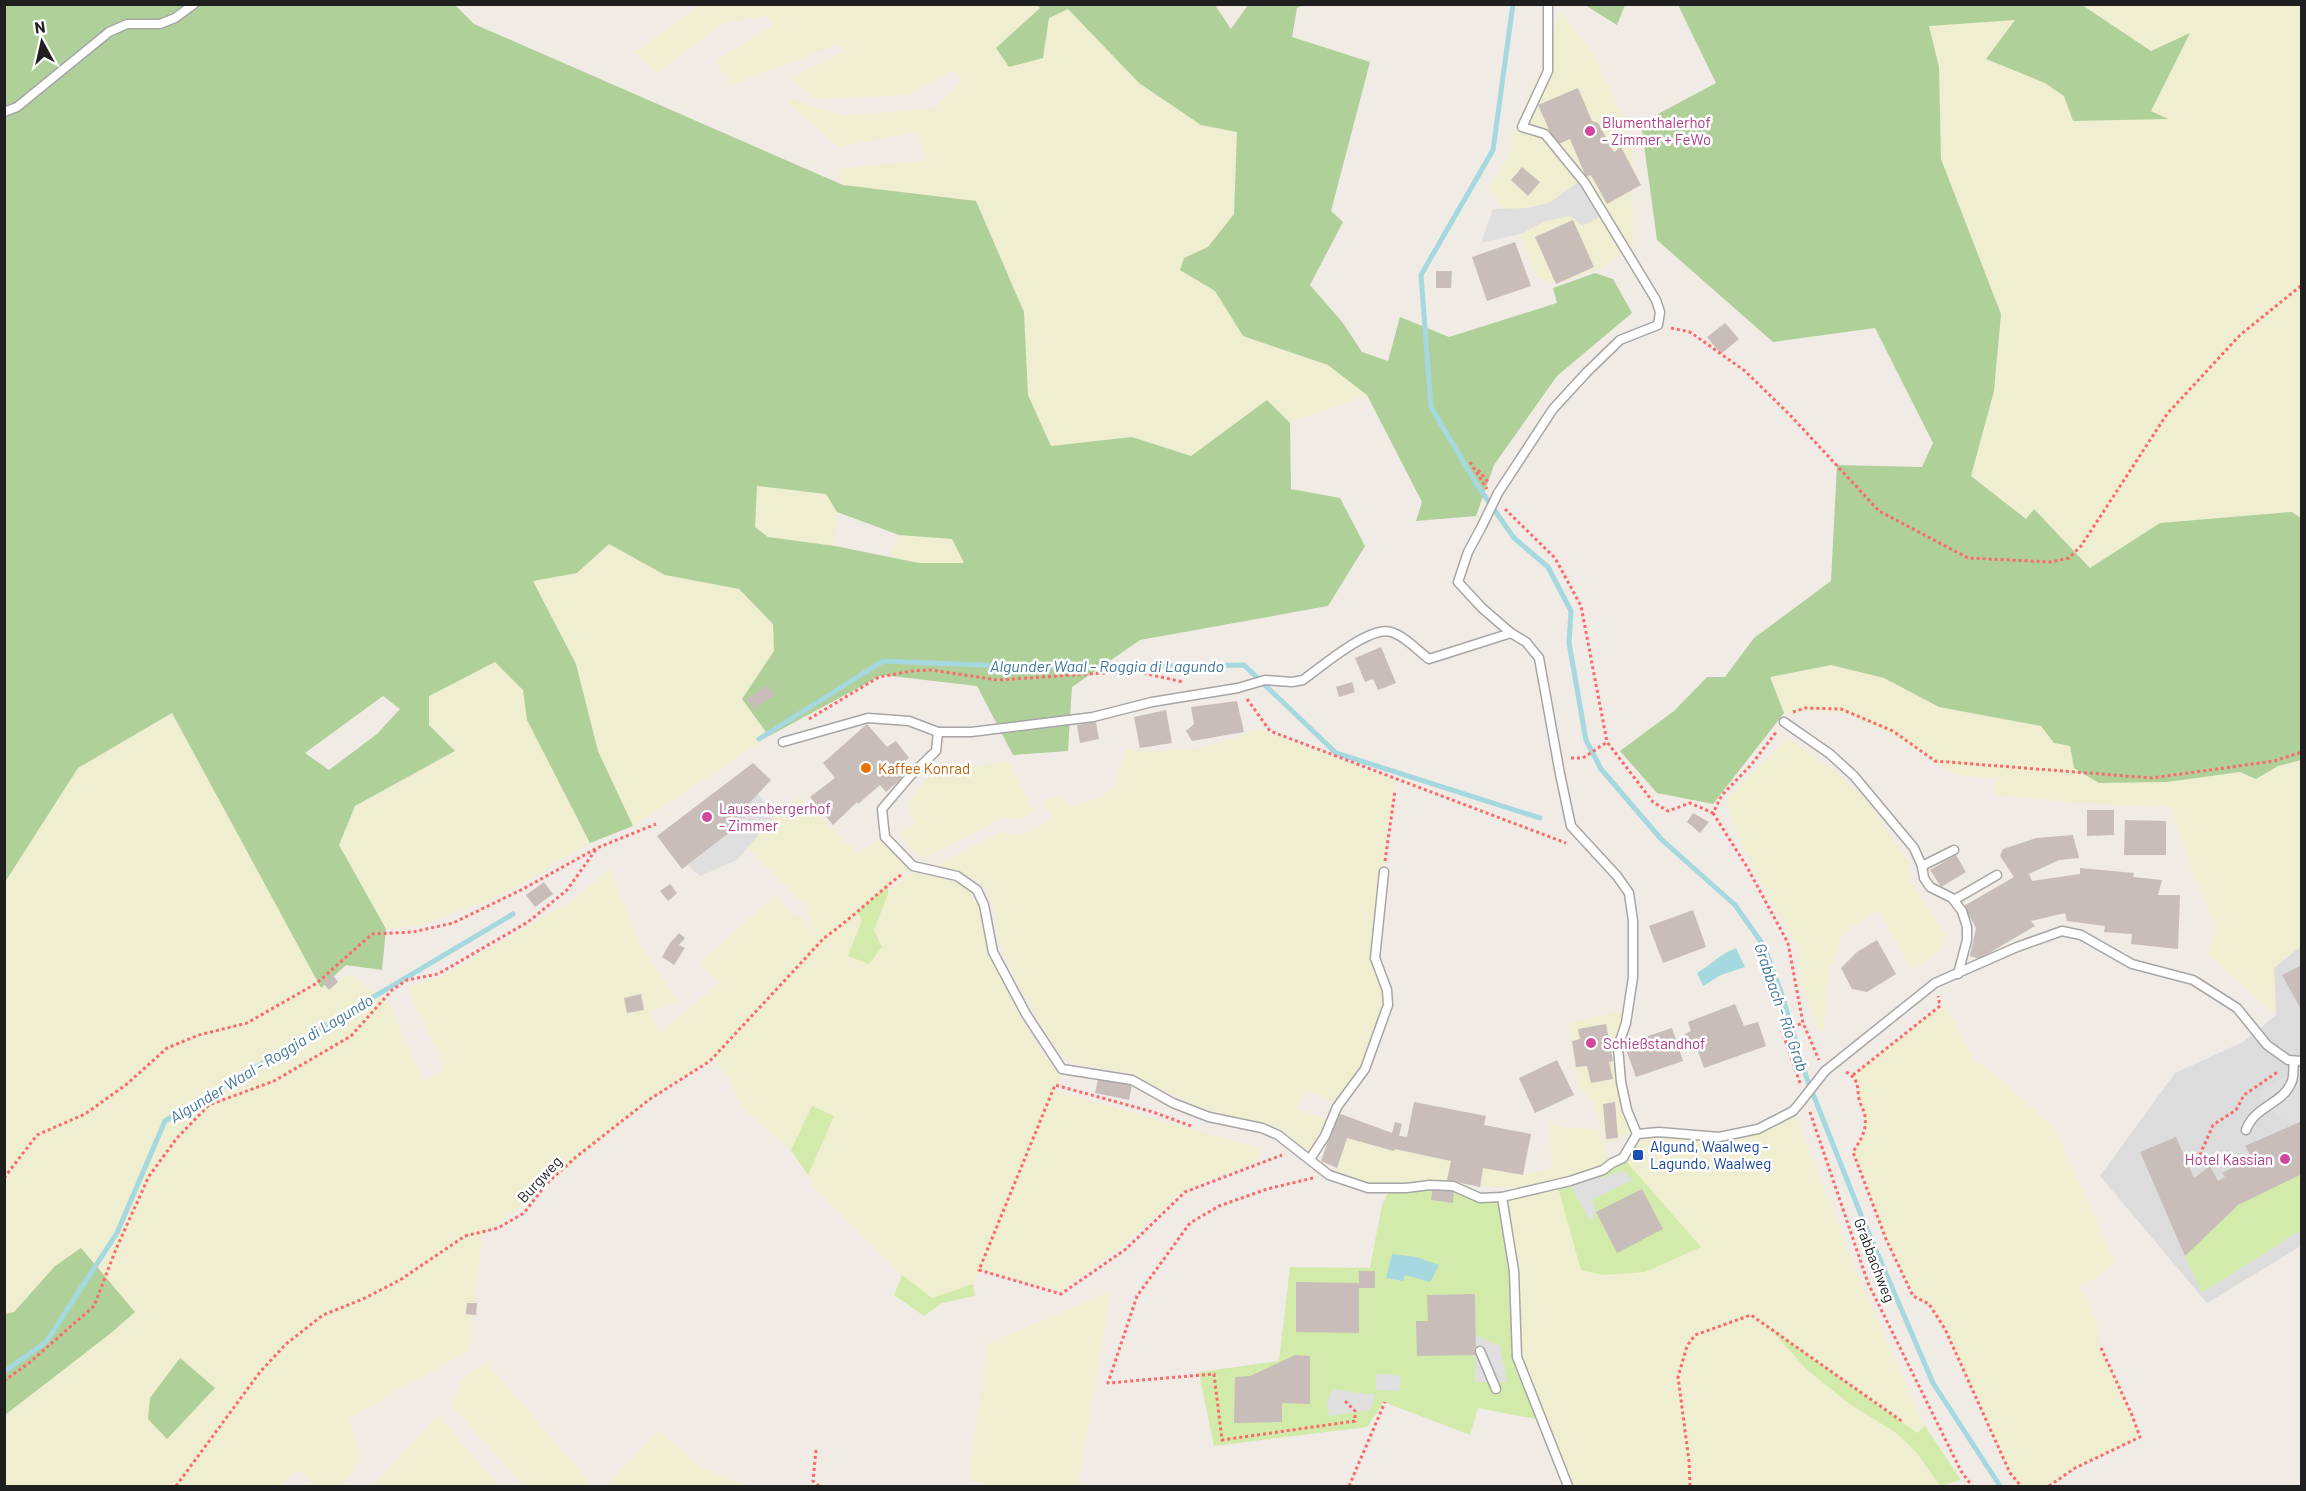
<svg xmlns="http://www.w3.org/2000/svg" width="2306" height="1491" font-family="Barlow,sans-serif">
  <style>
    .residential { fill: #dddcdc }
    .farmland { fill: #efeed0 }
    .grass { fill: #d2ebaa }
    .forest { fill: #b0d099; fill-rule: evenodd }
    .parking { fill: #dfdfdf }
    .water { fill: #a5d8df }
    .lines { fill: none; stroke-linecap: round; stroke-linejoin: round }
    .stream { stroke: #a5d8df; stroke-width: 5 }
    .building { fill: #c8bdb8 }
    .lane-casing { stroke: #a6a6a6; stroke-width: 11 }
    .path { stroke: #fd696b; stroke-width: 3; stroke-dasharray: 3 3; stroke-linecap: butt }
    .lane { stroke: #fff; stroke-width: 8 }
    .lane-bridge-casing { stroke: #a6a6a6; stroke-width: 11; stroke-linecap: butt }
    .lane-bridge { stroke: #fff; stroke-width: 8 }
    .hotel-dot { fill: #d1479c; stroke: #fff; stroke-width: 2 }
    .food-dot { fill: #e8710a; stroke: #fff; stroke-width: 2 }
    .transit-dot { fill: #1a4fb4; stroke: #fff; stroke-width: 2 }
    .labels { text-anchor: middle; dominant-baseline: central; stroke-width: 5; stroke-linejoin: round; paint-order: stroke }
    .hotel-label { font-size: 15px; fill: #b23c85; stroke: #fff; text-anchor: start }
    .food-label { font-size: 15px; fill: #c56008; stroke: #fff; text-anchor: start }
    .transit-label { font-size: 15px; fill: #164399; stroke: #fff; text-anchor: start }
    .street-label { font-size: 15px; fill: #1f1f1f; stroke: #fff }
    .water-label { font-size: 16px; font-style: italic; fill: #41779a; stroke: #fff }
  </style>
  <rect width="100%" height="100%" fill="#f0ebe5"/>
  <!-- residential -->
  <polygon class="residential" points="2301,946 2301,1246 2207,1303 2100,1176 2175,1073 2243,1042 2276,1015 2274,968"/>
  <!-- farmland -->
  <g class="farmland">
    <polygon points="701,5 1037,5 1040,8 996,48 1068,9 1139,83 1201,125 1237,132 1234,214 1208,247 1184,258 1180,270 1215,291 1243,336 1328,365 1367,395 1290,423 1267,400 1191,456 1132,437 1051,446 1028,395 1024,312 977,201 843,185 836,169 927,160 917,132 839,147 786,101 795,100 844,116 935,108 962,80 953,71 910,95 817,99 790,78 843,52 839,44 730,86 716,60 773,26 768,16 723,23 657,74 635,52"/>
    <polygon points="2082,5 2301,5 2301,518 2292,512 2160,523 2090,568 2034,509 2026,519 1971,476 1994,391 2001,314 1941,159 1939,67 1929,26 2016,19 1987,59 2045,83 2064,96 2166,118 2151,112 2189,34 2151,51"/>
    <polygon points="1560,10 1595,57 1621,112 1632,150 1633,246 1599,269 1556,284 1537,277 1514,223 1488,189 1507,158 1517,122 1540,71"/>
    <polygon points="756,486 826,494 837,512 835,546 767,537 755,528"/>
    <polygon points="899,535 952,539 965,563 919,563 890,556"/>
    <polygon points="609,544 665,575 739,589 773,624 774,651 742,699 769,736 633,826 598,751 576,664 533,580 577,573"/>
    <polygon points="495,662 523,690 527,720 590,843 509,892 423,925 386,929 339,845 355,807 455,751 429,725 428,696"/>
    <polygon points="1831,665 1884,678 1939,707 2041,726 2054,743 2070,746 2099,783 2167,782 2240,772 2256,779 2278,766 2301,760 2302,896 2299,897 2301,907 2301,946 2274,968 2276,1015 2208,954 2216,926 2194,877 2171,807 2077,803 1995,795 1997,779 1958,775 1889,733 1847,714 1819,711 1784,713 1770,677"/>
    <polygon points="172,713 321,988 351,974 390,1004 423,1080 445,1069 407,987 440,977 571,901 610,869 643,950 677,1001 651,1011 660,1033 719,983 700,963 775,896 795,917 801,915 814,936 805,905 747,847 775,816 800,797 857,853 885,837 913,866 858,911 862,920 849,957 876,953 882,947 874,930 891,887 909,874 925,872 957,883 967,889 978,904 986,947 1017,1012 1043,1054 1061,1074 1055,1091 1263,1149 1253,1163 1184,1190 1119,1249 1060,1291 980,1270 973,1284 932,1299 902,1275 814,1187 808,1175 834,1116 812,1106 791,1150 745,1110 729,1080 713,1058 660,1092 482,1237 469,1350 348,1419 361,1453 353,1473 342,1486 315,1486 299,1470 278,1486 5,1486 5,1415 111,1333 55,1266 14,1312 5,1314 4,882 78,768"/>
    <polygon points="1259,729 1395,780 1371,951 1372,961 1385,991 1382,1011 1359,1070 1336,1102 1305,1090 1297,1109 1327,1119 1310,1154 1287,1134 1274,1127 1214,1113 1156,1087 1131,1073 1071,1063 1061,1055 1048,1036 1017,983 999,941 993,906 988,893 978,881 964,873 938,865 1000,833 1022,835 1054,818 1042,802 1060,796 1071,807 1101,797 1114,787 1126,749 1143,752 1203,748"/>
    <polygon points="1788,738 1837,773 1867,801 1909,863 1910,881 1946,935 1942,949 1912,970 1878,910 1841,935 1838,951 1830,968 1823,1033 1818,1029 1802,986 1797,947 1742,846 1730,817 1728,798"/>
    <polygon points="1009,762 1033,811 1021,819 1003,817 925,858 907,846 900,832 915,824 908,804 926,779 947,769"/>
    <polygon points="1940,1006 1948,1010 1974,1061 1984,1065 2055,1128 2115,1261 2100,1276 2080,1286 2096,1320 2101,1348 2132,1415 2140,1437 2075,1468 2049,1486 2021,1486 2010,1473 1945,1329 1929,1304 1913,1296 1886,1239 1853,1152 1864,1134 1865,1116 1859,1099 1859,1086 1853,1075"/>
    <polygon points="1625,1010 1616,1047 1633,1131 1607,1144 1594,1104 1578,1085 1568,1023"/>
    <polygon points="1793,1111 1863,1287 1925,1426 1917,1433 1770,1329 1807,1370 1851,1405 1895,1432 1917,1453 1940,1486 1568,1486 1517,1357 1502,1197 1536,1188 1480,1187 1483,1168 1523,1175 1552,1169 1550,1123 1568,1128 1598,1129 1612,1163 1623,1158 1637,1134 1719,1137 1758,1129"/>
    <polygon points="1347,1138 1394,1151 1395,1149 1451,1161 1447,1186 1368,1188 1329,1175 1337,1168"/>
    <polygon points="1111,1291 1078,1486 992,1486 969,1479 987,1344"/>
    <polygon points="487,1362 593,1486 524,1486 451,1405 464,1376"/>
    <polygon points="437,1416 438,1416 500,1486 374,1485"/>
    <polygon points="659,1430 700,1467 749,1486 606,1486"/>
  </g>
  <!-- grass -->
  <g class="grass">
    <polygon points="888,885 888,894 874,930 882,947 869,964 848,956 862,920 857,911"/>
    <polygon points="812,1106 834,1116 808,1175 791,1150"/>
    <polygon points="1623,1158 1701,1247 1645,1272 1604,1275 1581,1270 1557,1184"/>
    <polygon points="2301,1174 2301,1230 2202,1293 2185,1256 2238,1205"/>
    <polygon points="1453,1186 1480,1198 1502,1197 1514,1271 1517,1357 1541,1420 1478,1408 1470,1435 1384,1402 1367,1427 1214,1446 1199,1372 1279,1361 1290,1267 1370,1268 1382,1205 1391,1188"/>
    <polygon points="902,1275 932,1298 973,1284 975,1296 942,1303 924,1316 894,1295"/>
    <polygon points="1768,1326 1917,1433 1925,1426 1961,1480 1940,1486 1917,1453 1911,1447 1895,1432 1851,1405 1807,1370"/>
  </g>
  <!-- forest -->
  <g class="forest">
    <polygon points="1942,4 2082,5 2151,51 2190,33 2151,111 2168,119 2073,121 2064,96 2045,83 1986,59 2015,20 1929,26 1939,67 1941,159 2001,314 1994,391 1971,476 2026,519 2034,509 2090,568 2160,523 2292,512 2301,518 2301,760 2278,766 2256,779 2240,772 2167,782 2099,783 2074,768 2070,746 2054,743 2041,726 1939,707 1884,678 1831,665 1770,677 1784,713 1713,804 1657,793 1620,751 1674,711 1707,677 1725,677 1754,638 1831,581 1837,465 1922,467 1933,443 1875,328 1773,342 1657,240 1641,123 1716,83 1678,5"/>
    <path d="M5 5H455L474 24 843 185 976 201 1024 312 1028 395 1051 446 1132 437 1191 456 1267 400 1290 423 1291 489 1340 498 1365 546 1328 606 1140 640 1072 687 1068 751 1013 755 977 686 882 675 769 736 742 699 774 651 773 624 739 589 665 575 609 544 577 573 533 581 576 664 598 751 633 826 590 843 527 720 523 690 495 662 429 696V725L455 751 355 806 339 845 386 929 382 970 346 965 321 988 172 713 78 768 5 882ZM757 486 826 494 837 512 899 535 952 539 964 563H919L835 546 768 537 755 527ZM383 696 400 709 377 734 329 770 305 753Z"/>
    <polygon points="1037,5 1215,5 1231,29 1248,5 1303,5 1297,8 1292,37 1370,62 1331,211 1343,222 1310,285 1343,323 1362,352 1388,361 1400,317 1449,337 1557,303 1553,288 1595,273 1613,279 1632,313 1557,376 1494,465 1476,516 1416,521 1422,502 1367,395 1328,365 1243,336 1215,291 1180,270 1184,258 1208,247 1234,214 1237,132 1201,125 1139,83 1068,9 1049,18 1043,58 1009,67 996,48 1040,8"/>
    <polygon points="1585,5 1625,5 1617,25"/>
    <polygon points="81,1248 135,1312 111,1333 5,1415 5,1314 14,1312 55,1266"/>
    <polygon points="180,1358 215,1388 167,1439 148,1419 150,1398"/>
  </g>
  <!-- parking -->
  <g class="parking">
    <polygon points="1578,182 1602,216 1582,226 1571,216 1545,221 1523,233 1481,243 1493,209 1528,208 1551,202"/>
    <polygon points="758,793 775,816 737,860 700,876 688,865 742,823 741,812"/>
    <polygon points="2301,1067 2301,1121 2296,1123 2277,1114 2266,1104 2259,1093 2298,1068"/>
    <polygon points="1623,1170 1633,1180 1592,1200 1596,1211 1590,1222 1571,1186 1592,1178 1603,1178"/>
    <polygon points="1475,1335 1500,1346 1507,1382 1475,1382"/>
    <polygon points="1376,1373 1401,1376 1399,1391 1376,1390"/>
    <polygon points="1332,1389 1375,1395 1370,1410 1329,1416 1327,1401"/>
  </g>
  <!-- water -->
  <g class="water">
    <path d="M1736 948 1745 967 1721 975 1703 986 1697 973C1712 964 1720 954 1736 948Z"/>
    <polygon points="1392,1254 1416,1257 1439,1265 1430,1282 1405,1275 1403,1281 1386,1278"/>
  </g>
  <g class="lines">
    <!-- stream -->
    <g class="stream">
      <polyline points="1513,4 1493,150 1421,275 1431,407 1477,485 1514,538 1548,567 1571,611 1569,643 1586,740 1601,769 1661,839 1735,905 1764,946 1782,995 1807,1079 1863,1220 1933,1383 2000,1486"/>
      <polyline points="759,739 883,661 1057,668 1244,665 1336,753 1540,818"/>
      <polyline points="4,1372 46,1342 117,1233 165,1121 513,914"/>
    </g>
  </g>
  <!-- building -->
  <g class="building">
    <polygon points="1578,88 1592,121 1598,123 1614,152 1621,147 1641,185 1607,204 1591,175 1586,177 1570,139 1556,145 1538,105"/>
    <polygon points="1522,167 1540,182 1528,196 1511,180"/>
    <polygon points="1573,220 1594,267 1556,284 1535,237"/>
    <polygon points="1515,242 1531,286 1487,301 1472,257"/>
    <polygon points="1436,271 1452,271 1451,288 1436,288"/>
    <polygon points="1725,323 1739,339 1721,354 1707,337"/>
    <polygon points="1381,647 1396,683 1378,690 1373,679 1365,682 1355,658"/>
    <polygon points="1352,682 1355,692 1339,697 1336,687"/>
    <polygon points="768,685 775,695 753,709 746,699"/>
    <polygon points="1237,701 1244,732 1192,741 1186,731 1194,724 1191,707"/>
    <polygon points="1166,710 1172,743 1140,748 1134,717"/>
    <polygon points="1096,722 1099,739 1080,743 1077,725"/>
    <polygon points="867,724 887,747 896,741 909,758 901,764 909,772 886,792 880,785 858,804 857,802 833,825 810,797 835,778 823,763"/>
    <polygon points="753,763 771,780 741,812 742,823 682,869 657,836"/>
    <polygon points="2087,810 2114,810 2114,835 2087,836"/>
    <polygon points="1693,813 1709,822 1700,833 1687,822"/>
    <polygon points="2125,820 2166,821 2166,855 2124,855"/>
    <polygon points="2073,835 2079,858 2059,860 2029,874 2032,881 2080,874 2080,868 2134,873 2133,877 2162,880 2158,895 2180,895 2178,949 2131,944 2132,934 2104,932 2105,926 2067,921 2065,913 2031,921 2035,926 1979,959 1970,956 1976,928 1964,906 2014,877 2000,856 2003,849 2036,838"/>
    <polygon points="1956,855 1966,872 1941,887 1930,870"/>
    <polygon points="544,882 553,894 535,907 526,895"/>
    <polygon points="670,884 677,893 668,901 660,891"/>
    <polygon points="1693,910 1706,947 1663,963 1649,926"/>
    <polygon points="679,933 685,938 679,945 685,948 674,965 662,957 670,943"/>
    <polygon points="1877,940 1896,974 1867,992 1852,989 1841,968 1857,952"/>
    <polygon points="2302,965 2302,1011 2282,975"/>
    <polygon points="332,974 338,982 329,990 322,982"/>
    <polygon points="641,994 644,1010 627,1013 624,998"/>
    <polygon points="1735,1004 1744,1026 1758,1022 1766,1046 1704,1068 1697,1048 1690,1050 1685,1034 1691,1031 1688,1022"/>
    <polygon points="1606,1024 1613,1061 1609,1062 1613,1079 1591,1083 1587,1066 1576,1067 1572,1041 1580,1039 1578,1029"/>
    <polygon points="1672,1028 1683,1061 1636,1077 1624,1044"/>
    <polygon points="1557,1060 1574,1095 1535,1113 1519,1078"/>
    <polygon points="1098,1079 1132,1085 1129,1100 1095,1093"/>
    <polygon points="1414,1102 1486,1116 1484,1125 1531,1134 1523,1175 1483,1168 1480,1187 1447,1180 1451,1161 1395,1149 1394,1151 1347,1138 1337,1168 1321,1161 1338,1113 1392,1133 1395,1122 1402,1124 1399,1136 1407,1137"/>
    <polygon points="1615,1102 1618,1138 1606,1139 1603,1104"/>
    <polygon points="2302,1121 2302,1174 2238,1205 2185,1256 2140,1152 2176,1137 2194,1178 2210,1166 2218,1181 2225,1177 2222,1173 2252,1158 2245,1146"/>
    <polygon points="1433,1187 1454,1189 1453,1203 1431,1200"/>
    <polygon points="1642,1189 1663,1229 1617,1253 1596,1212"/>
    <polygon points="1359,1271 1375,1271 1375,1288 1359,1288 1359,1333 1296,1332 1296,1282 1359,1283"/>
    <polygon points="1475,1294 1476,1355 1417,1356 1416,1321 1428,1321 1427,1295"/>
    <polygon points="467,1303 477,1303 476,1315 466,1314"/>
    <polygon points="1295,1355 1310,1356 1310,1404 1282,1403 1282,1422 1234,1423 1235,1377 1250,1376"/>
  </g>
  <g class="lines">
    <defs>
      <g id="lane">
        <polyline points="4,112 17,107 109,32 127,24 160,24 175,18 194,4"/>
        <polyline points="1498,493 1553,409 1587,372 1620,340 1658,325 1660,312 1656,300 1585,183 1545,134 1522,127 1548,71 1548,4"/>
        <polyline points="1482,526 1468,552 1458,582 1482,608 1511,633 1526,642 1539,658 1560,774 1571,826 1617,876 1629,893 1633,921 1633,977 1626,1023 1618,1047 1621,1082 1627,1110 1637,1134"/>
        <polyline points="1784,722 1830,754 1854,776 1914,848 1922,866 1924,878 1930,887 1952,898 1962,911 1967,927 1967,940 1958,974"/>
        <path d="M938 732H971L1093 717 1152 702 1238 688 1265 680 1292 682 1303 680C1321 667 1370 625 1391 632 1405 636 1418 651 1429 659L1511 633"/>
        <polyline points="783,742 868,718 909,721 938,732 936,751 911,775 882,809 885,837 913,866 957,876 977,890 984,905 993,952 1026,1014 1062,1069 1132,1080 1173,1103 1209,1117 1262,1128 1278,1135 1329,1175 1368,1188 1406,1188 1430,1185 1453,1186 1480,1198 1502,1197 1570,1181 1603,1170 1612,1163 1623,1158 1637,1134"/>
        <polyline points="1922,866 1954,850"/>
        <polyline points="1954,900 1997,875"/>
        <polyline points="1825,1071 1935,983 2017,947 2062,931 2081,935 2132,964 2193,980 2237,1008 2267,1045 2288,1060 2302,1061"/>
        <path d="M2246 1130C2255 1105 2283 1105 2292 1081 2294 1076 2293 1067 2294 1061"/>
        <polyline points="1637,1134 1659,1132 1719,1137 1758,1129 1793,1111 1799,1104"/>
        <polyline points="1310,1159 1325,1136 1337,1107 1365,1069 1388,1005 1387,990 1375,958 1384,872"/>
        <polyline points="1502,1197 1514,1271 1517,1357 1568,1486"/>
        <polyline points="1480,1351 1496,1389"/>
      </g>
    </defs>
    <!-- lane casing -->
    <use href="#lane" class="lane-casing"/>
    <!-- path -->
    <g class="path">
      <polyline points="1671,328 1690,332 1745,371 1790,415 1879,511 1968,558 2051,562 2069,558 2081,546 2167,414 2240,335 2302,285"/>
      <polyline points="1470,462 1487,489"/>
      <polyline points="1478,470 1489,483"/>
      <polyline points="1505,509 1555,558 1581,606 1607,742"/>
      <polyline points="1247,699 1270,731 1566,843"/>
      <polyline points="1793,712 1805,708 1841,709 1893,731 1935,761 2152,778 2274,761 2302,752"/>
      <polyline points="809,719 879,677 912,671 931,670 998,680 1134,671 1183,682"/>
      <polyline points="1571,758 1583,758 1607,742 1653,802 1668,811 1690,803 1713,813 1722,795 1751,765 1777,731"/>
      <polyline points="1713,813 1747,867 1788,943 1803,1023 1819,1060"/>
      <polyline points="1385,861 1395,791"/>
      <path d="M1846 1072C1859 1079 1857 1086 1859 1099 1860 1105 1865 1111 1865 1117 1867 1131 1860 1141 1853 1152L1886 1239 1913 1296 1929 1304 1945 1329 2010 1473 2021 1486"/>
      <polyline points="1853,1075 1940,1006 1938,996"/>
      <polyline points="1800,1083 1782,1031 1803,1023"/>
      <polyline points="1810,1112 1868,1283 1961,1471 1972,1486"/>
      <polyline points="1191,1126 1153,1112 1055,1085 979,1270 1061,1294 1126,1249 1185,1192 1282,1155"/>
      <polyline points="2195,1166 2213,1125 2236,1110 2244,1095 2279,1071"/>
      <polyline points="4,1178 37,1135 85,1114 127,1084 167,1048 199,1035 247,1023 317,983 372,934 413,932 453,923 523,889 597,848 656,824"/>
      <polyline points="1313,1178 1267,1189 1219,1206 1190,1223 1137,1296 1108,1383 1214,1374 1222,1440 1355,1421 1355,1411 1344,1400"/>
      <polyline points="4,1381 29,1363 94,1306 116,1249 149,1176 177,1138 209,1105 274,1081 351,1036 392,990 407,980 438,974 528,922 567,890 597,848"/>
      <polyline points="816,1450 813,1481 819,1486"/>
      <path d="M176 1486 260 1372 286 1344 323 1315 363 1299 400 1280 465 1236 498 1228 524 1213 547 1183 576 1157 650 1099 710 1061 824 938C851 919 875 895 902 874"/>
      <polyline points="1349,1486 1385,1402"/>
      <polyline points="1690,1486 1689,1461 1678,1377 1687,1346 1695,1335 1751,1315 1903,1422"/>
      <polyline points="2049,1486 2075,1468 2140,1437 2132,1415 2101,1348"/>
    </g>
    <!-- lane -->
    <use href="#lane" class="lane"/>
    <defs>
      <g id="lane-bridge">
        <polyline points="1482,526 1498,493"/>
        <polyline points="1799,1104 1825,1071"/>
      </g>
    </defs>
    <!-- lane-bridge casing -->
    <use href="#lane-bridge" class="lane-bridge-casing"/>
    <!-- lane-bridge -->
    <use href="#lane-bridge" class="lane-bridge"/>
  </g>
  <!-- markers -->
  <g class="hotel-dot">
    <circle cx="1590" cy="131" r="6"/>
    <circle cx="707" cy="817" r="6"/>
    <circle cx="1591" cy="1043" r="6"/>
    <circle cx="2285" cy="1159" r="6"/>
  </g>
  <circle class="food-dot" cx="866" cy="768" r="6"/>
  <rect class="transit-dot" x="1632" y="1149" width="12" height="12" rx="3"/>
  <g class="labels">
    <!-- hotel labels -->
    <g class="hotel-label">
      <text x="1602" y="122">Blumenthalerhof<tspan x="1602" dy="17">- Zimmer + FeWo</tspan></text>
      <text x="719" y="808">Lausenbergerhof<tspan x="719" dy="17">- Zimmer</tspan></text>
      <text x="1603" y="1043">Schießstandhof</text>
      <text x="2273" y="1159" text-anchor="end">Hotel Kassian</text>
    </g>
    <!-- food labels -->
    <g class="food-label">
      <text x="878" y="768">Kaffee Konrad</text>
    </g>
    <!-- transit labels -->
    <g class="transit-label">
      <text x="1650" y="1146">Algund, Waalweg -<tspan x="1650" dy="17">Lagundo, Waalweg</tspan></text>
    </g>
    <!-- street labels -->
    <g class="street-label">
      <text transform="translate(539 1179) rotate(-47)">Burgweg</text>
      <text transform="translate(1875 1260) rotate(69)">Grabbachweg</text>
    </g>
    <!-- water labels -->
    <g class="water-label">
      <text x="1107" y="665">Algunder Waal - Roggia di Lagundo</text>
      <text transform="translate(1782 1007) rotate(71)">Grabbach - Rio Grab</text>
      <text transform="translate(271 1058) rotate(-31)">Algunder Waal - Roggia di Lagundo</text>
    </g>
  </g>
  <!-- border -->
  <rect width="2306" height="1491" fill="none" stroke="#1f1f1f" stroke-width="12"/>
  <!-- north arrow -->
  <g transform="translate(42 42) rotate(352)" stroke="#ffffff" stroke-width="4.5" paint-order="stroke">
  <path d="M0-4.5L10 22L0 15L-10 22Z" fill="#1f1f1f"/>
  <text y="-9" font-size="16" font-weight="bold" text-anchor="middle" fill="#1f1f1f">N</text>
  </g>
</svg>
